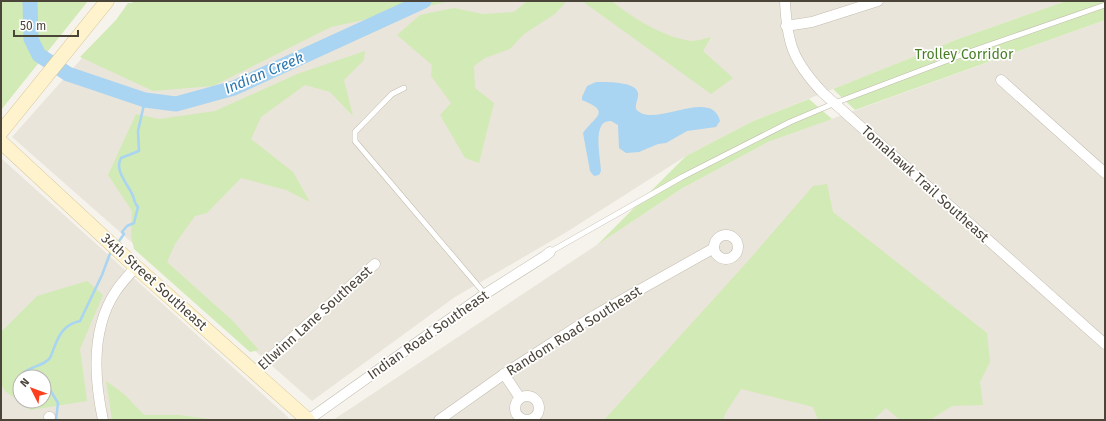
<svg xmlns="http://www.w3.org/2000/svg" width="1106" height="421" font-family="'Fira Sans',sans-serif">
  <style>
    .residential { fill: #eae5da; fill-rule: evenodd }
    .green { fill: #d2eab5; fill-rule: evenodd }
    .water { fill: #a9d4f2 }
    .lines { fill: none; stroke-linecap: round; stroke-linejoin: round }
    .stream { stroke: #a9d4f2; stroke-width: 2.5 }
    .river { stroke: #a9d4f2; stroke-width: 15 }
    .lane-casing { stroke: #c2bbae; stroke-width: 6 }
    .street-casing { stroke: #c2bbae; stroke-width: 11 }
    .secondary-casing { stroke: #d6c79b; stroke-width: 15 }
    .lane { stroke: #fff; stroke-width: 5 }
    .street { stroke: #fff; stroke-width: 10 }
    .secondary { stroke: #fff3cd; stroke-width: 14 }
    .labels { text-anchor: middle; dominant-baseline: central; stroke-width: 3.5; stroke-linejoin: round; paint-order: stroke }
    .park-label { font-size: 14px; fill: #4a7f2a; stroke: #fff }
    .street-label { font-size: 14px; fill: #4b4439; stroke: #fff }
    .water-label { font-size: 15px; font-style: italic; fill: #2e7ab2; stroke: #fff }
  </style>
  <rect width="100%" height="100%" fill="#f6f3ec"/>
  <!-- residential -->
  <g class="residential">
    <polygon points="446,1 1066,1 958,39 753,121 686,156 565,233 455,297 312,401 12,137 115,21"/>
    <polygon points="1105,20 1105,420 333,420 681,189 768,142"/>
    <path d="M1 158 289 418 287 420H1ZM20 377H44V401H20Z"/>
  </g>
  <!-- green -->
  <g class="green">
    <polygon points="1,1 88,1 1,110"/>
    <polygon points="134,1 446,1 447,2 331,27 213,86 153,91 80,57 116,20 128,3 132,3"/>
    <polygon points="527,1 567,1 555,14 524,34 510,49 485,58 474,66 475,88 494,103 479,163 465,158 440,115 451,103 431,76 432,65 397,35 420,15 454,8 483,14 514,12"/>
    <path d="M582 1H612C632 18 665 38 692 41 698 41 705 38 711 37L703 51 733 78 711 94Z"/>
    <polygon points="1066,1 1105,1 1105,20 855,110 833,89 958,39"/>
    <polygon points="365,51 364,60 344,80 353,116 330,92 305,85 261,117 251,139 293,172 310,202 286,190 241,178 207,213 195,216 175,244 167,262 233,321 259,350 250,352 134,249 131,236 132,211 108,175 136,114 159,119 215,111 297,74"/>
    <polygon points="809,99 832,119 768,142 681,189 597,245 686,156 753,121"/>
    <polygon points="827,184 833,212 987,333 990,362 980,382 983,405 952,406 930,420 900,420 886,408 873,420 818,420 813,407 741,389 725,414 723,420 604,420 748,261 813,186"/>
    <path d="M87 281 103 295 80 349 87 401 31 410 5 391 1 384V332L37 296ZM20 377H44V401H20Z"/>
    <polygon points="106,381 124,394 144,415 179,415 216,420 112,420"/>
  </g>
  <!-- water -->
  <path class="water" d="M596 82C605 82 636 81 638 93 639 98 635 103 636 109 652 130 712 86 720 121L716 127 687 131 666 143 658 144 639 152 626 153 619 148 618 125 611 121C591 119 601 159 601 171L599 175 594 176 590 171 583 133C595 116 612 112 582 100V97L587 86Z"/>
  <g class="lines">
    <!-- stream -->
    <g class="stream">
      <path d="M117 244 124 234 122 232 127 226 134 223 138 207C134 203 135 201 133 196 128 184 114 171 121 158L139 151 138 131 145 100"/>
      <path d="M20 387V376C30 365 40 368 49 359 52 356 52 352 54 348 59 334 65 324 80 321L102 275 111 251"/>
      <polyline points="44,390 49,388 58,403 56,420"/>
    </g>
    <!-- river -->
    <polyline class="river" points="30,1 31,39 39,55 68,74 145,100 176,104 234,88 424,1"/>
    <defs>
      <g id="lane">
        <polyline points="404,88 392,94 355,132 355,141 485,294"/>
        <polyline points="550,252 682,177 790,122 835,103 972,51 1105,5"/>
      </g>
      <g id="street">
        <path d="M785 1C787 44 793 61 823 93L1105 344"/>
        <polyline points="786,26 812,22 878,1"/>
        <polyline points="1001,80 1105,173"/>
        <circle cx="726" cy="247" r="12"/>
        <polyline points="254,372 375,264"/>
        <polyline points="504,374 520,398"/>
        <circle cx="527" cy="408" r="12"/>
        <polyline points="49,417 50,417"/>
        <path d="M103 420C94 378 91 328 116 291 122 282 129 275 136 267"/>
        <polyline points="308,420 485,294 545,256 550,252"/>
        <polyline points="439,420 504,374 595,315 714,248"/>
      </g>
      <g id="secondary">
        <polyline points="1,132 107,1"/>
        <polyline points="1,142 136,267 308,420"/>
      </g>
    </defs>
    <!-- lane casing -->
    <use href="#lane" class="lane-casing"/>
    <!-- street casing -->
    <use href="#street" class="street-casing"/>
    <!-- secondary casing -->
    <use href="#secondary" class="secondary-casing"/>
    <!-- lane -->
    <use href="#lane" class="lane"/>
    <!-- street -->
    <use href="#street" class="street"/>
    <!-- secondary -->
    <use href="#secondary" class="secondary"/>
  </g>
  <g class="labels">
    <!-- park labels -->
    <g class="park-label">
      <text x="964" y="54">Trolley Corridor</text>
    </g>
    <!-- street labels -->
    <g class="street-label">
      <text transform="translate(925 184) rotate(42)">Tomahawk Trail Southeast</text>
      <text transform="translate(154 282) rotate(42)">34th Street Southeast</text>
      <text transform="translate(315 318) rotate(-42)">Ellwinn Lane Southeast</text>
      <text transform="translate(574 331) rotate(-32)">Random Road Southeast</text>
      <text transform="translate(428 335) rotate(-35)">Indian Road Southeast</text>
    </g>
    <!-- water labels -->
    <g class="water-label">
      <text transform="translate(264 73) rotate(-23)">Indian Creek</text>
    </g>
  </g>
  <!-- border -->
  <rect width="1106" height="421" fill="none" stroke="#4b4439" stroke-width="4"/>
  <!-- north arrow -->
  <g transform="translate(32 389) rotate(312)"><circle r="19" fill="#ffffff" stroke="#b7b4b0"/>
  <path d="M0-3L7 15L0 10L-7 15Z" fill="#fc3f1d"/>
  <text y="-6" font-size="11" font-weight="bold" text-anchor="middle" fill="#4b4439">N</text>
  </g>
  <!-- scale -->
  <path d="M14 30v6h64v-6" fill="none" stroke="#4b4439" stroke-width="2"/>
  <text x="20" y="30" font-size="12" fill="#4b4439" stroke="#ffffff" stroke-width="3" paint-order="stroke">50 m</text>
</svg>
